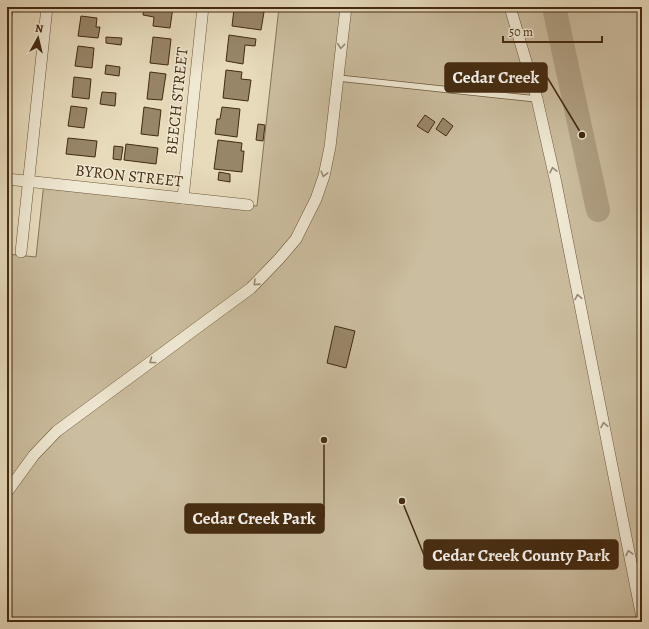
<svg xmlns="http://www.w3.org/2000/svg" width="649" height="629" font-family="Alegreya,serif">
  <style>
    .green { fill: #cbbd9f; stroke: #877458 }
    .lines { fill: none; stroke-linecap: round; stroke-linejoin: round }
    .river { stroke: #af9f82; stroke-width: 24 }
    .building { fill: #988669; stroke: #432a10 }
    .lane-casing { stroke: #6c563b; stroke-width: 7 }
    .street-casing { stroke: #6c563b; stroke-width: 12 }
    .lane { stroke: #efe8d3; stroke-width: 5.5 }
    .street { stroke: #efe8d3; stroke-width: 11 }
    .oneway { stroke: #998972 }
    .labels { text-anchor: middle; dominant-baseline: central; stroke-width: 3; stroke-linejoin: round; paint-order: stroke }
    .street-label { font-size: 16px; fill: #432a10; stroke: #efe8d3 }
    .leader { fill: none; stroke: #432a10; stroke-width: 1.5 }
    .callout-dot { fill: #432a10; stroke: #efe8d3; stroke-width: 1.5 }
    .callout { fill: #432a10; stroke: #432a10; stroke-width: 1.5 }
    .callout-label { font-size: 17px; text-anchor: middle; font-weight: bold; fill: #fff }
  </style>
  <rect width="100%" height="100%" fill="#e7dbbc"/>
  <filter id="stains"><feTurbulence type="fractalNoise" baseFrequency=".005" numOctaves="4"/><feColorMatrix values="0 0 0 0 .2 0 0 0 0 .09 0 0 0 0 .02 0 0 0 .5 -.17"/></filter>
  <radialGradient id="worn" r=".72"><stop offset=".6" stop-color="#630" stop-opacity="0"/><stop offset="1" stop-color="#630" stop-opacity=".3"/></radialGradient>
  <!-- green -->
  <polygon class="green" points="279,7 642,7 642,622 7,622 7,254 36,257 44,182 257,206"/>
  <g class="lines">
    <!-- river -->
    <polyline class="river" points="554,7 598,210"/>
  </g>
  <!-- building -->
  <g class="building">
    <polygon points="7,7 13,7 11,20 7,20"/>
    <polygon points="144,7 173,7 170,28 153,26 154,17 143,15"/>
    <polygon points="234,9 264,12 261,30 232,26"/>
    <polygon points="81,16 97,18 96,27 100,27 98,38 78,36"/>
    <polygon points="229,35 256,39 255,46 245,45 243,64 226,61"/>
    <polygon points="106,37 122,38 121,45 106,43"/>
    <polygon points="153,37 171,39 168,65 150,63"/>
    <polygon points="78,46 94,48 92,68 75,66"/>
    <polygon points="106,65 120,67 119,76 105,74"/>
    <polygon points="226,70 242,72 241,79 251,80 248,101 223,98"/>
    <polygon points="150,72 166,74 162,100 147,99"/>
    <polygon points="74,77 91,79 89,99 72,97"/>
    <polygon points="102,92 116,93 115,106 100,104"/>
    <polygon points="71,106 87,108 84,128 68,126"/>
    <polygon points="144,107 161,110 158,136 141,134"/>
    <polygon points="222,107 240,109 237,137 215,134 217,119 220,119"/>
    <polygon points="425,115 435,122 428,133 417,126"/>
    <polygon points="443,118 453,126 446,136 436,129"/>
    <polygon points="258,124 265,125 263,141 256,140"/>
    <polygon points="68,138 97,141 95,157 66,154"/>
    <polygon points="218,140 242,143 241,151 244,151 242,172 214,169"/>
    <polygon points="126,144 158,148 156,164 124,160"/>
    <polygon points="114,146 123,147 121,160 113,159"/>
    <polygon points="219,172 230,174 230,182 218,180"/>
    <polygon points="335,326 355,331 346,368 327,363"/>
  </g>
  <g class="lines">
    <defs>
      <polyline id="lane" points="338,78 537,99"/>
      <g id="street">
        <polyline points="510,7 537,99 556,183 642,618"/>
        <polyline points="7,179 248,205"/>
        <polyline points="183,198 203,7"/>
        <polyline points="21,252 47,7"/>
        <polyline points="7,492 34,455 57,431 251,288 279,259 296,239 316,199 324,176 330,147 346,7"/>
      </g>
    </defs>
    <!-- lane casing -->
    <use href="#lane" class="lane-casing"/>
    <!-- street casing -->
    <use href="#street" class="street-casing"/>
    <!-- lane -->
    <use href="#lane" class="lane"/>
    <!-- street -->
    <use href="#street" class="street"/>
  </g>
  <!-- one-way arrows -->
  <defs><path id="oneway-chevron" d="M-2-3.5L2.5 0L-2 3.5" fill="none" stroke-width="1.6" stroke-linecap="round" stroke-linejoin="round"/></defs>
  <g class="oneway">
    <use href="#oneway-chevron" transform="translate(341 46) rotate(96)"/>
    <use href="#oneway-chevron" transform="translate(553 170) rotate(-102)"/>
    <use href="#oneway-chevron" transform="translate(324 174) rotate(104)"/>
    <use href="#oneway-chevron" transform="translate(256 283) rotate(136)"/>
    <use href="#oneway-chevron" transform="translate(578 297) rotate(-101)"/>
    <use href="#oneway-chevron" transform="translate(152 361) rotate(144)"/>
    <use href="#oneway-chevron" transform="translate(604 425) rotate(-101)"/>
    <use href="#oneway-chevron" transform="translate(629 553) rotate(-102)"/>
  </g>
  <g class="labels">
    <!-- street labels -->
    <g class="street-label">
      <text transform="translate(177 101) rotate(-84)">BEECH STREET</text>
      <text transform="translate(129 176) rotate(6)">BYRON STREET</text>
    </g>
  </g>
  <!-- callouts -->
  <path class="leader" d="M582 135L547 77M324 440L324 518M402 501L424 555"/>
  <g class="callout-dot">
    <circle cx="582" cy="135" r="4"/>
    <circle cx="324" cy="440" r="4"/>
    <circle cx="402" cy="501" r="4"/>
  </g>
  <g class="callout">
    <rect x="445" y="63" width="102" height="29" rx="4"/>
    <rect x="185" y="504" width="139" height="29" rx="4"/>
    <rect x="424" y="540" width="194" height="29" rx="4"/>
  </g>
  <g class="callout-label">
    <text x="496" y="83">Cedar Creek</text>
    <text x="254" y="524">Cedar Creek Park</text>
    <text x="521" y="561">Cedar Creek County Park</text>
  </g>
  <!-- margin -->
  <rect width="649" height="629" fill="none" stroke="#e7dbbc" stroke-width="24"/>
  <rect x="8" y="8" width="633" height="613" fill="none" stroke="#432a10" stroke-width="2"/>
  <rect x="12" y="12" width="625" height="605" fill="none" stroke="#432a10"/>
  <!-- north arrow -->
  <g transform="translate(38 38) rotate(8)" stroke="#efe8d3" stroke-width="3" paint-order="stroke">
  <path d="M0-3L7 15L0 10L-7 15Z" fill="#432a10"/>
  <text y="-6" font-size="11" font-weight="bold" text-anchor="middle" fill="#432a10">N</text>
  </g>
  <!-- scale -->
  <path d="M503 36v6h99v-6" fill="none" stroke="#432a10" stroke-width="2"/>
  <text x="509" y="36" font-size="12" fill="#432a10" stroke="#efe8d3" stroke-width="3" paint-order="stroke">50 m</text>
  <rect width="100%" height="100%" filter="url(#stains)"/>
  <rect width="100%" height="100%" fill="url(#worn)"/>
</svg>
